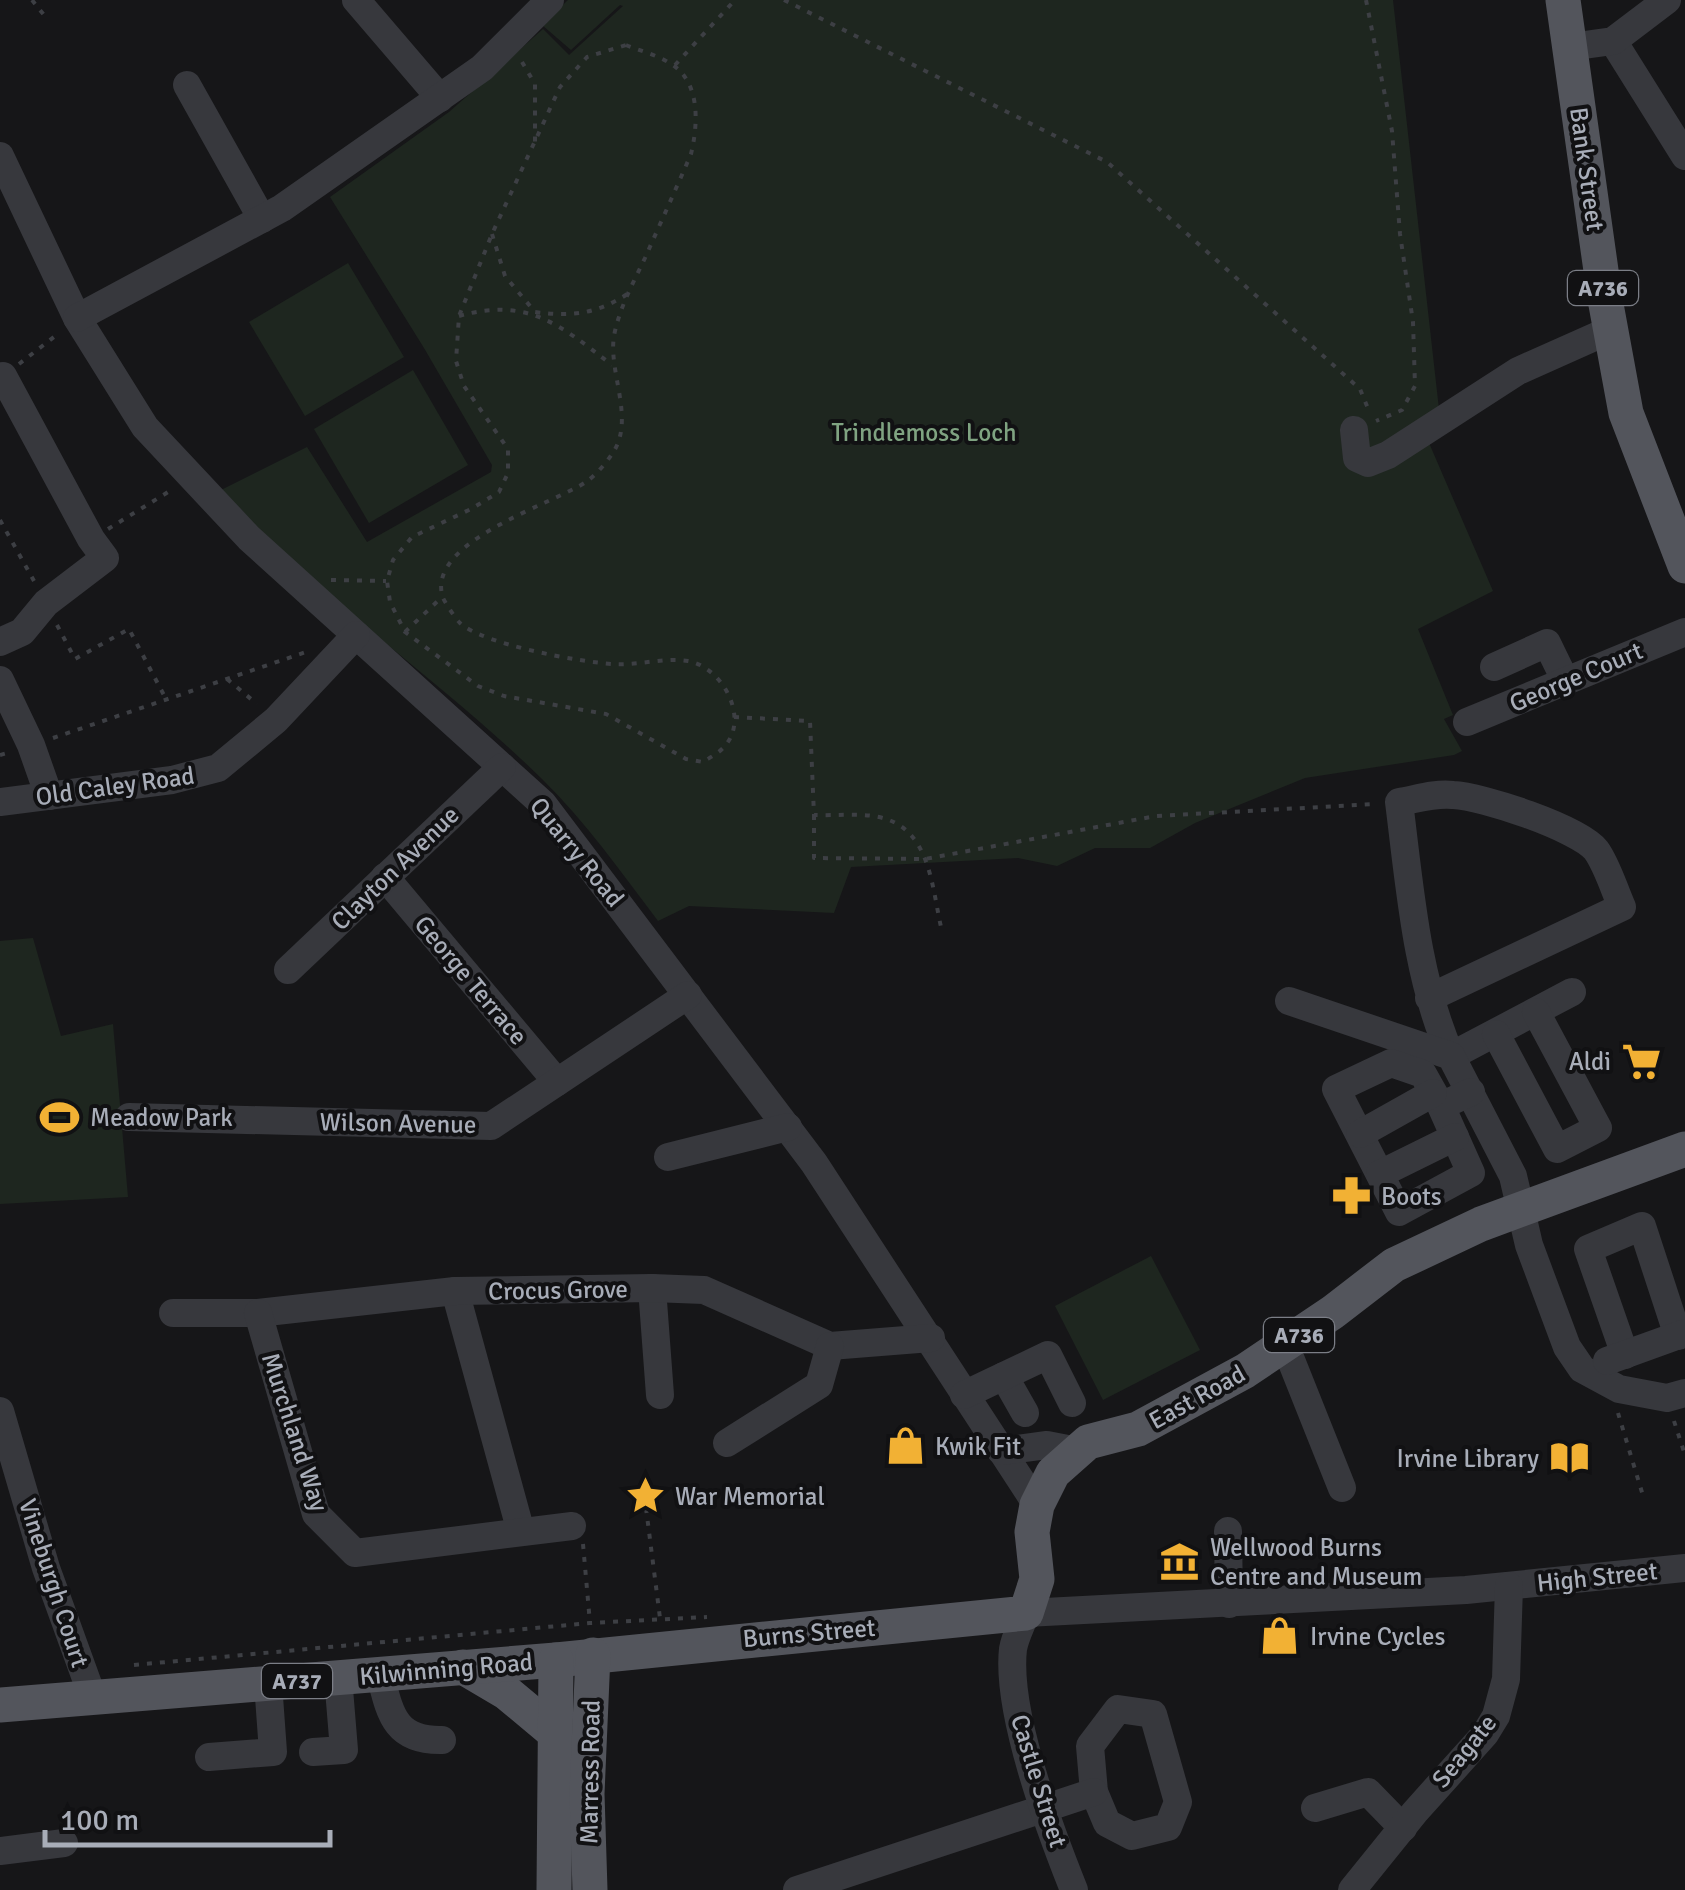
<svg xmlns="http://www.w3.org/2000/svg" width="1685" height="1890" font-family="Signika,sans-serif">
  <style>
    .green { fill: #1e261f }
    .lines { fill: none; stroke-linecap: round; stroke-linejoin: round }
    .path { stroke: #3d3f44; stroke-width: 4; stroke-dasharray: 5 8; stroke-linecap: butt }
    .minor { stroke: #37383d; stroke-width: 28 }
    .major { stroke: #53555c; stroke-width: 35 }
    .labels { text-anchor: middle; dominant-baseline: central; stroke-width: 8; stroke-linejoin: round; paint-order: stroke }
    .shield { fill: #111113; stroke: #7b7e86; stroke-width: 2.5 }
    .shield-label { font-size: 22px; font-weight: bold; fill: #a8adb8 }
    .street-label { font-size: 25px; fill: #a8adb8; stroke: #111113 }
    .park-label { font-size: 25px; fill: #7fa381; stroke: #111113 }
    .poi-label { font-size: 25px; fill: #a8adb8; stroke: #111113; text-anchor: start }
  </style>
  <rect width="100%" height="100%" fill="#161618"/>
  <!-- green -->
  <g class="green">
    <path d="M568 0H1393L1439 409 1426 436 1493 591 1418 629 1453 715 1444 719 1462 751 1454 755 1305 778 1195 823 1150 848H1095L1057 866 1018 858 851 867 834 913 689 906 658 921C621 872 586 822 542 779 439 678 316 597 217 492L307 447 367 542 491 472 492 465 424 348 330 197 449 112 543 29 569 55 623 6 620 5 571 50 542 25Z"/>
    <polygon points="348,263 404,357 305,416 249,322"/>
    <polygon points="413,370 468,465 369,523 314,429"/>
    <polygon points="33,938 61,1036 113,1024 128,1197 0,1204 0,941"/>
    <polygon points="1151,1256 1200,1350 1103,1400 1055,1306"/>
  </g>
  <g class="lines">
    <!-- path -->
    <g class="path">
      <polyline points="32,0 44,15"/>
      <polyline points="784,0 1107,162 1360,389 1369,411"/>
      <polyline points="1366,0 1392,131 1400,234 1413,322 1415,386 1402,410 1376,421"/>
      <path d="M626 45C640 51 658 55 671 64 701 82 698 125 691 154 676 189 660 224 645 258 633 283 619 309 614 336 608 373 636 420 612 454 606 463 595 476 586 482 553 504 424 542 443 598 446 604 455 618 460 623 482 644 580 662 612 664 637 666 664 657 688 661 723 667 752 721 722 749 717 754 709 758 703 762L686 759 606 714 504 696 478 686 405 632 390 602 387 581 393 560 412 537 471 509 499 492 508 473V449L464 386 456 361 459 316 492 234 560 87 587 57Z"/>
      <polyline points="522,62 535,84 535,144"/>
      <polyline points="675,65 735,0"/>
      <path d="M492 234 505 276 535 312C572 317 597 314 629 293"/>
      <path d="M459 316C527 297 559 324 612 365"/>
      <polyline points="19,364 59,333"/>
      <polyline points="0,520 34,581"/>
      <polyline points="108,529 173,489"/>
      <polyline points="331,580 386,581"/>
      <polyline points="57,625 75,659 129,629 166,699"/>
      <polyline points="405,632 442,597"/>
      <polyline points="227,679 257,704"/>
      <path d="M734 717 810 721 814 815C836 816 866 812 886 819 930 833 932 887 941 927"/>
      <polyline points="53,738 309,651"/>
      <polyline points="0,755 11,752"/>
      <polyline points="814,815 814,858 925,859 1156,816 1376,804"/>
      <polyline points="1618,1413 1644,1499"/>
      <polyline points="1674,1421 1685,1455"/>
      <polyline points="646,1508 660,1618"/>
      <polyline points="583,1544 590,1623"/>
      <polyline points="134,1665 590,1623 707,1617"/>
    </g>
    <!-- minor -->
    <g class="minor">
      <polyline points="356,0 440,98"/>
      <polyline points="1613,41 1685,156"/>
      <polyline points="1570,47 1613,41 1667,0"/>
      <polyline points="187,85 262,219"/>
      <polyline points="0,156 77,318 145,427 249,538 543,804 814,1163 1037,1505"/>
      <polyline points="77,318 282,208 482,68 550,0"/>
      <polyline points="0,377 3,376 91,539 105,558 46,603 22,632 0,642"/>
      <polyline points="1354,430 1357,458 1368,463 1388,455 1518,371 1610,330"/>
      <polyline points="1494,667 1547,643 1565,680"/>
      <polyline points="0,680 31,745 49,796"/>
      <polyline points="1467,722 1685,632"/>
      <polyline points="0,802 172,780 218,768 276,720 356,635"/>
      <polyline points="385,877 557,1082"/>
      <polyline points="288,970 502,767"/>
      <path d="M1429 998 1622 907C1614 889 1607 865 1596 850 1578 828 1482 796 1453 795 1434 793 1417 799 1399 802 1410 888 1416 977 1451 1056L1572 992"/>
      <polyline points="1289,1001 1451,1056 1513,1176 1529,1245 1567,1347 1582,1369 1619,1389 1667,1398 1685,1393"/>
      <polyline points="1496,1034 1557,1149 1598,1128 1536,1012"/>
      <polyline points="1441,1106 1423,1074 1391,1063 1336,1089 1399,1212 1471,1173 1441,1106 1471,1092"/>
      <polyline points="129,1117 491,1126 688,995"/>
      <polyline points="1360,1134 1433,1093"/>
      <polyline points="668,1157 788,1127"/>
      <polyline points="1380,1174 1455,1137"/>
      <polyline points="652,1288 660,1395"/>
      <polyline points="455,1291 521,1532"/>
      <polyline points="173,1313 258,1313 455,1291 652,1288 704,1290 830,1346 931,1338"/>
      <polyline points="258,1313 316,1514 355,1553 572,1526"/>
      <polyline points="1285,1345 1342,1488"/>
      <polyline points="1625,1355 1588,1249 1642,1226 1678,1336"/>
      <polyline points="1607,1361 1685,1333"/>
      <polyline points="1004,1376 1025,1413"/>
      <polyline points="964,1395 1048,1355 1072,1403"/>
      <polyline points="0,1411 46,1568 93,1698"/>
      <polyline points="727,1443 819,1385 830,1346"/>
      <polyline points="1001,1451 1047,1445 1078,1451"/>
      <polyline points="1228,1531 1229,1604"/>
      <path d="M380 1674C390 1713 394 1741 442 1740"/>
      <polygon points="1118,1709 1153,1714 1178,1802 1168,1827 1132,1836 1107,1823 1094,1792 1090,1746"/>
      <polyline points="313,1752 344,1750 338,1677"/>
      <polyline points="209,1757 273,1752 268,1683"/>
      <polyline points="1315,1808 1368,1792 1403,1828"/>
      <polyline points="0,1851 64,1843"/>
      <polyline points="797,1890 1094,1792"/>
      <path d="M1074 1890C1050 1830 1006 1712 1013 1649 1015 1637 1022 1624 1026 1613L1466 1590 1685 1568"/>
      <polyline points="1352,1890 1415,1812 1485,1734 1496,1716 1506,1679 1509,1586"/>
    </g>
    <!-- major -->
    <g class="major">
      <polyline points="1563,0 1605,299 1626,413 1685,566"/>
      <polyline points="463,1667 507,1693 555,1733"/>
      <polyline points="0,1705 556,1660 1026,1613 1037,1579 1032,1532 1037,1505 1053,1473 1088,1442 1138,1429 1245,1371 1333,1312 1394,1265 1481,1224 1685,1149"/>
      <polyline points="554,1890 556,1660"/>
      <polyline points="590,1890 587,1794 593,1655"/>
    </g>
  </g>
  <!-- icons -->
  <defs>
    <symbol id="supermarket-bare" viewBox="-9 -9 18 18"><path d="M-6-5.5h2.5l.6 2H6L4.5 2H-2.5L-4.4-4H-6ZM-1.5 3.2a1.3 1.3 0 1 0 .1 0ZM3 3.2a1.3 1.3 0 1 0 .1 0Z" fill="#f2b134" stroke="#111113" stroke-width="2.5" paint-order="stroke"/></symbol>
    <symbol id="stadium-bare" viewBox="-9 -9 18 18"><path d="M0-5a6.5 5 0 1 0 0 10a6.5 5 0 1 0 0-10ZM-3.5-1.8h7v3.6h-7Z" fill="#f2b134" stroke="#111113" stroke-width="2.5" paint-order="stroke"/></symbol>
    <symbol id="pharmacy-bare" viewBox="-9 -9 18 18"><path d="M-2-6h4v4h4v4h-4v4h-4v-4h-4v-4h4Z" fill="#f2b134" stroke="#111113" stroke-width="2.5" paint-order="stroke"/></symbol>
    <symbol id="shop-bare" viewBox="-9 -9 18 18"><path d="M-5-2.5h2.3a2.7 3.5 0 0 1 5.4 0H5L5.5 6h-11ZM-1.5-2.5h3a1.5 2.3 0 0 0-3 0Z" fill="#f2b134" stroke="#111113" stroke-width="2.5" paint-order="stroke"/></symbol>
    <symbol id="library-bare" viewBox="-9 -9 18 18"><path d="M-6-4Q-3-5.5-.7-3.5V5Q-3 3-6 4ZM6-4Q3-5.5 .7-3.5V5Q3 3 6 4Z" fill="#f2b134" stroke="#111113" stroke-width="2.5" paint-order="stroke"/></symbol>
    <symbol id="sight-bare" viewBox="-9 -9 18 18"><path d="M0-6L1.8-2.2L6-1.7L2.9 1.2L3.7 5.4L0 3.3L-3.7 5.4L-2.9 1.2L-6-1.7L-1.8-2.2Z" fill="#f2b134" stroke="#111113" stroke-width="2.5" paint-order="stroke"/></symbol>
    <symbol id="museum-bare" viewBox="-9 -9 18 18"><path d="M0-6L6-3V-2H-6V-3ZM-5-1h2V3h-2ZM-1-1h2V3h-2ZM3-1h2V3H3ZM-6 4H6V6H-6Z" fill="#f2b134" stroke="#111113" stroke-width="2.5" paint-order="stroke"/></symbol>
  </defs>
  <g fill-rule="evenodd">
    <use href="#supermarket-bare" x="1614" y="1034" width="55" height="55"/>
    <use href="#stadium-bare" x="32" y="1090" width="55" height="55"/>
    <use href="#pharmacy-bare" x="1324" y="1168" width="55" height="55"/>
    <use href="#shop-bare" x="878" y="1418" width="55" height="55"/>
    <use href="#library-bare" x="1542" y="1430" width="55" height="55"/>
    <use href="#sight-bare" x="618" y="1468" width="55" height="55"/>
    <use href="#museum-bare" x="1152" y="1534" width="55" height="55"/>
    <use href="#shop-bare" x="1252" y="1608" width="55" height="55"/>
  </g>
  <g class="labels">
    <!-- shield labels -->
    <g class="shield">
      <rect x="1568" y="271" width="70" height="34" rx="8"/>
      <rect x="1264" y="1318" width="70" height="34" rx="8"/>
      <rect x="262" y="1664" width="70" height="34" rx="8"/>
    </g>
    <g class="shield-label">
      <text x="1603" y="288">A736</text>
      <text x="1299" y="1335">A736</text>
      <text x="297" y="1681">A737</text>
    </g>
    <!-- street labels -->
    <g class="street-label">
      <text transform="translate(1587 169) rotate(82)">Bank Street</text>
      <text transform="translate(1576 677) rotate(-23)">George Court</text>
      <text transform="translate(115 786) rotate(-8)">Old Caley Road</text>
      <text transform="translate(577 852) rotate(51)">Quarry Road</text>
      <text transform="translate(395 868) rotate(-44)">Clayton Avenue</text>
      <text transform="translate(471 980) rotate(50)">George Terrace</text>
      <text transform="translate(398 1123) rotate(1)">Wilson Avenue</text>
      <text transform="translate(558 1290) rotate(-1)">Crocus Grove</text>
      <text transform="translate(1197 1397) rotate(-29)">East Road</text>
      <text transform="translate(295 1432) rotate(72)">Murchland Way</text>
      <text transform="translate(1597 1577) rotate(-6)">High Street</text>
      <text transform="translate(54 1583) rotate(72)">Vineburgh Court</text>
      <text transform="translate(809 1633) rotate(-5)">Burns Street</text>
      <text transform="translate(446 1669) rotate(-5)">Kilwinning Road</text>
      <text transform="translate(1464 1751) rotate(-51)">Seagate</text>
      <text transform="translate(590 1772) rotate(-89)">Marress Road</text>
      <text transform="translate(1039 1781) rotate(73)">Castle Street</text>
    </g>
    <!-- park labels -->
    <g class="park-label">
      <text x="924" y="432">Trindlemoss Loch</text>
    </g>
    <!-- poi labels -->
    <g class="poi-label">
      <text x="1611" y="1061" text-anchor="end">Aldi</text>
      <text x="90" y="1117">Meadow Park</text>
      <text x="1381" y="1196">Boots</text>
      <text x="935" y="1446">Kwik Fit</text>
      <text x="1539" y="1458" text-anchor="end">Irvine Library</text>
      <text x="675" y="1496">War Memorial</text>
      <text x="1210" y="1547">Wellwood Burns<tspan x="1210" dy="29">Centre and Museum</tspan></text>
      <text x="1310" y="1636">Irvine Cycles</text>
    </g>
  </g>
  <!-- scale -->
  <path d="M45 1830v15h285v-15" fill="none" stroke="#a8adb8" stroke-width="5"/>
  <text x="60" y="1830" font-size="30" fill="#a8adb8" stroke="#111113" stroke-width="8" paint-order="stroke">100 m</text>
</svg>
